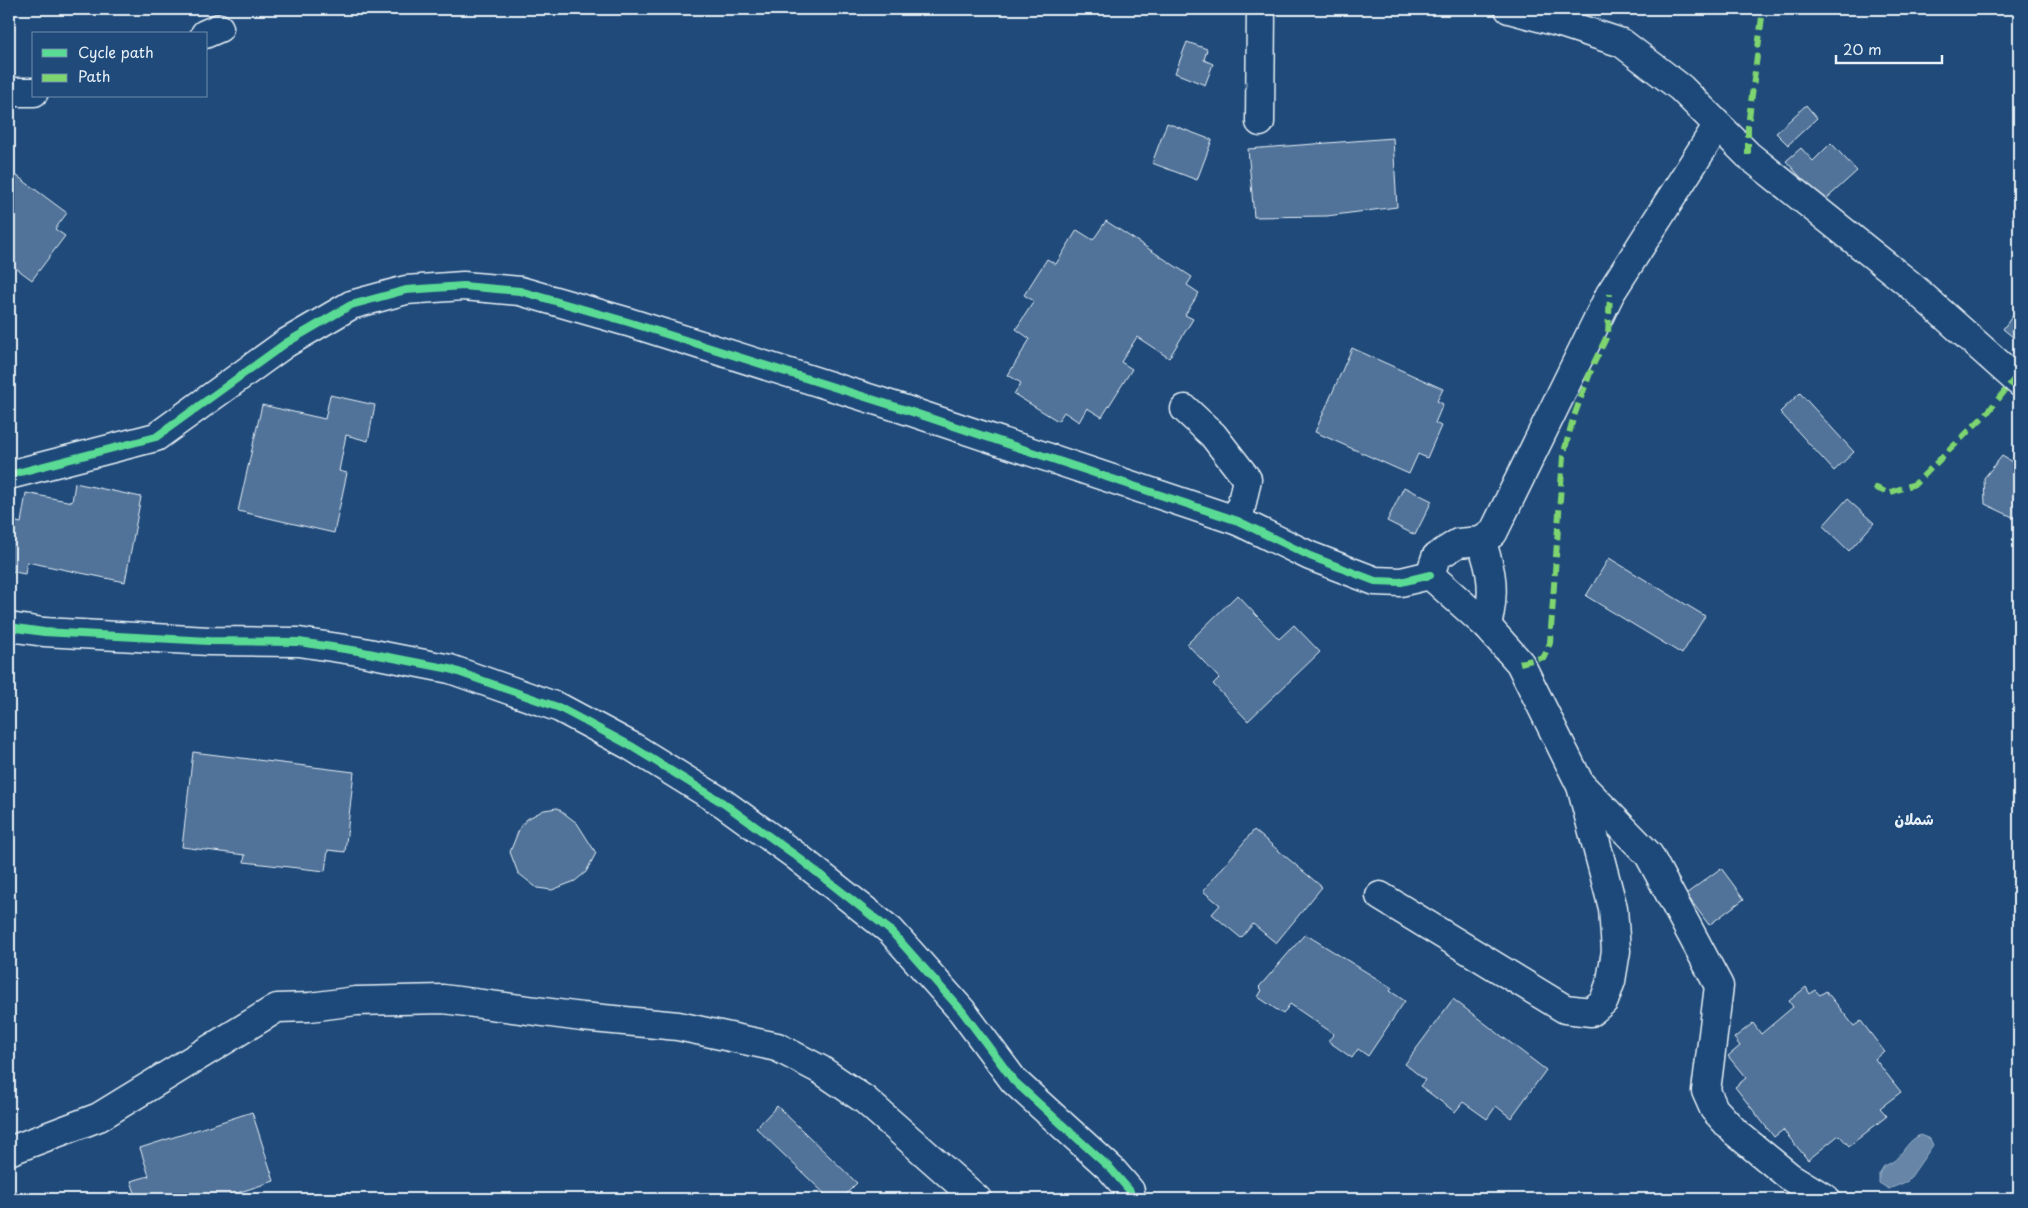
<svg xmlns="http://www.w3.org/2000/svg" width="2028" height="1208" font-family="'Playpen Sans','Playpen Sans Arabic',sans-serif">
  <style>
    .water { fill: #6685a7; stroke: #9ab0c7 }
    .building { fill: #517399; stroke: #e8f1f8 }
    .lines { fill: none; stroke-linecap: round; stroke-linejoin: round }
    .street-casing { stroke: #e8f1f8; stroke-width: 31 }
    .street { stroke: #1f4a7a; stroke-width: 28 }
    .quiet { stroke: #7fd670; stroke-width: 6; stroke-dasharray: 12 6; stroke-linecap: butt }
    .cycleway-casing { stroke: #1f4a7a; stroke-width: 11 }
    .cycleway { stroke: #5adb95; stroke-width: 8 }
    .labels { text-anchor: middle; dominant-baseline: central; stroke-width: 4.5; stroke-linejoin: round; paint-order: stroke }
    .quarter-label { font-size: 15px; font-weight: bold; fill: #e8f1f8; stroke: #1f4a7a }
  </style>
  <rect width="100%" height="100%" fill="#1f4a7a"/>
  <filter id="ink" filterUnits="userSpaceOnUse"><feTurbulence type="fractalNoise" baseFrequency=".02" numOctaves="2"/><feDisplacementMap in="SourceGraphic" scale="10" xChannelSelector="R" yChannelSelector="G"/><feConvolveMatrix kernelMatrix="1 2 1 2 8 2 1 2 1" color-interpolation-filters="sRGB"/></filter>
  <g filter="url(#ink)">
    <!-- water -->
    <path class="water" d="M1920 1135 1930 1139 1933 1145 1908 1181 1889 1189 1879 1183V1174L1884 1166C1903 1160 1903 1143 1920 1135Z"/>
    <!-- building -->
    <g class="building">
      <polygon points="1187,42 1207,49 1204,60 1213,64 1205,85 1175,73"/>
      <polygon points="1806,105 1817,118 1788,145 1776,133"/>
      <polygon points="1167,123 1212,140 1197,180 1152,163"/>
      <polygon points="1393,138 1397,207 1327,216 1254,217 1248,149"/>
      <polygon points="1831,143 1857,171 1823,202 1786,161 1801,148 1813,161"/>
      <polygon points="9,170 67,213 55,229 65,236 32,280 9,263"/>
      <polygon points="1106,221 1192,277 1187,285 1199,293 1185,315 1193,319 1169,358 1137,337 1121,362 1132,369 1102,417 1087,408 1079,422 1064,412 1058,421 1014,394 1021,383 1008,375 1030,339 1016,329 1034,301 1024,295 1047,259 1056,264 1077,230 1093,240"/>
      <polygon points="2019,307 2019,342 2003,329"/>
      <polygon points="1352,348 1443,389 1437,401 1443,404 1435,423 1441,426 1427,458 1418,454 1409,474 1315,432"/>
      <polygon points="1800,393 1854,452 1834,471 1780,412"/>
      <polygon points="330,395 375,405 368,441 346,435 339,471 347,473 334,533 238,511 262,405 325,419"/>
      <polygon points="2002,456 2019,466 2019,520 1985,504 1984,478"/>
      <polygon points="75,483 141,497 125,582 27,562 25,574 9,571 9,520 21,523 26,493 72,502"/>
      <polygon points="1404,487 1432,501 1415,535 1387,521"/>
      <polygon points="1847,499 1874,523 1849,551 1823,526"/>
      <polygon points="1609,558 1705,616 1682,654 1586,596"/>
      <polygon points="1237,595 1279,639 1294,625 1320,652 1248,721 1213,684 1219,678 1187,644"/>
      <polygon points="193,752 354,772 345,852 328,850 325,871 244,862 245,855 182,847"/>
      <polygon points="557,808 577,823 596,853 586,872 575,881 552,890 537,888 518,873 510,852 520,827 527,819 544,810"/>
      <polygon points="1254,830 1322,887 1276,943 1253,924 1241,938 1212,914 1220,905 1203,891"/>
      <polygon points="1721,868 1744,899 1709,925 1686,894"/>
      <polygon points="1305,934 1392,988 1390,991 1405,1001 1368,1056 1358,1049 1352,1058 1328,1041 1334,1034 1290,1004 1283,1014 1258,997 1262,990 1259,987"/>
      <polygon points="1806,987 1810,994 1815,990 1820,995 1826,991 1854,1026 1861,1021 1884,1051 1875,1059 1901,1092 1880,1108 1887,1116 1849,1146 1839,1135 1808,1160 1783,1130 1774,1137 1735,1087 1746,1078 1728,1056 1740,1046 1734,1038 1753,1023 1761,1034 1793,1007 1789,1001"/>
      <polygon points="1453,999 1546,1070 1511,1118 1496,1106 1487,1119 1463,1102 1455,1112 1420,1086 1425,1080 1405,1064"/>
      <polygon points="777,1106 857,1183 841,1199 830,1199 756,1128"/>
      <polygon points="252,1112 274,1181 219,1199 137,1199 131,1181 149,1176 140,1148"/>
    </g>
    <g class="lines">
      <defs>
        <g id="street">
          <polyline points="1509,9 1561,23"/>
          <polyline points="1560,9 1561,23 1622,43 1681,88 1748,155 1908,283 2019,382"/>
          <polyline points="205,34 219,28"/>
          <polyline points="9,92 34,92"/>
          <polyline points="1260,122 1261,9"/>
          <polyline points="1185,409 1213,435 1247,479 1238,521"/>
          <polyline points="9,475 156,437 286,343 351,305 406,290 463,286 520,291 628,322 900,408 1238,521 1310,556 1375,581 1401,582 1430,575"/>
          <path d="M1481 541C1493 573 1495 592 1487 626"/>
          <polyline points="1430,575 1436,557 1458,543 1481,541 1493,533 1610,294 1717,126"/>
          <polyline points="9,627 44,632 209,641 299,642 358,651 450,669 560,708 631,746 723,803 795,855 891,931 962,1011 1014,1081 1111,1169 1130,1191 1130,1199"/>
          <polyline points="1583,787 1649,855 1719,986 1706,1091 1714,1109 1735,1132 1790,1177 1826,1199"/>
          <polyline points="1380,896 1565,1009 1591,1012 1604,1001 1611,981 1616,951 1613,908 1581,786 1520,663 1487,626 1430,575"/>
          <polyline points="9,1151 99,1117 277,1008 310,1007 356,1001 443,999 582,1017 678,1026 777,1047 821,1070 865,1100 977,1199"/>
        </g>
      </defs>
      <!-- street casing -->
      <use href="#street" class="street-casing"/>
      <!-- street -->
      <use href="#street" class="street"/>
      <!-- quiet -->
      <g class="quiet">
        <polyline points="1748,155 1748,126 1763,9"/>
        <polyline points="1874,487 1888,493 1915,484 1988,412 2015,378"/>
        <polyline points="1520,663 1544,657 1550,643 1563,456 1573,419 1593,365 1608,334 1610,294"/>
      </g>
      <defs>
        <g id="cycleway">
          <polyline points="9,475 156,437 286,343 351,305 406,290 463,286 520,291 628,322 900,408 1238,521 1310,556 1375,581 1401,582 1430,575"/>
          <polyline points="9,627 44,632 209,641 299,642 358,651 450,669 560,708 631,746 723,803 795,855 891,931 962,1011 1014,1081 1111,1169 1130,1191 1130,1199"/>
        </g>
      </defs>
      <!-- cycleway casing -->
      <use href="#cycleway" class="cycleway-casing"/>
      <!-- cycleway -->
      <use href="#cycleway" class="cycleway"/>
    </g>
  </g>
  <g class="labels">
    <!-- quarter labels -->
    <g class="quarter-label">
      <text x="1914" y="818">شملان</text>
    </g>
  </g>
  <!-- margin -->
  <rect width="2028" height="1208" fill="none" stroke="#1f4a7a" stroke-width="30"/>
  <rect x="15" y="15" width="1998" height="1178" fill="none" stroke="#e8f1f8" stroke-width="2" filter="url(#ink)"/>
  <!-- legend -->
  <rect x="32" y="32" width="175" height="65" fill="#1f4a7a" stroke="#6f8dac"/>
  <rect x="42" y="49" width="25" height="8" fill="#5adb95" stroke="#6f8dac"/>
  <text x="78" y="58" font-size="15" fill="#e8f1f8">Cycle path</text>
  <rect x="42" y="74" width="25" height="8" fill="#7fd670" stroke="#6f8dac"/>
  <text x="78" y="82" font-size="15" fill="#e8f1f8">Path</text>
  <!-- scale -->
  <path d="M1836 55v8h106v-8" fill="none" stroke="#e8f1f8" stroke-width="2.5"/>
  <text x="1843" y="55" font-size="15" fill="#e8f1f8" stroke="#1f4a7a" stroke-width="4" paint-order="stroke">20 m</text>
</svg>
